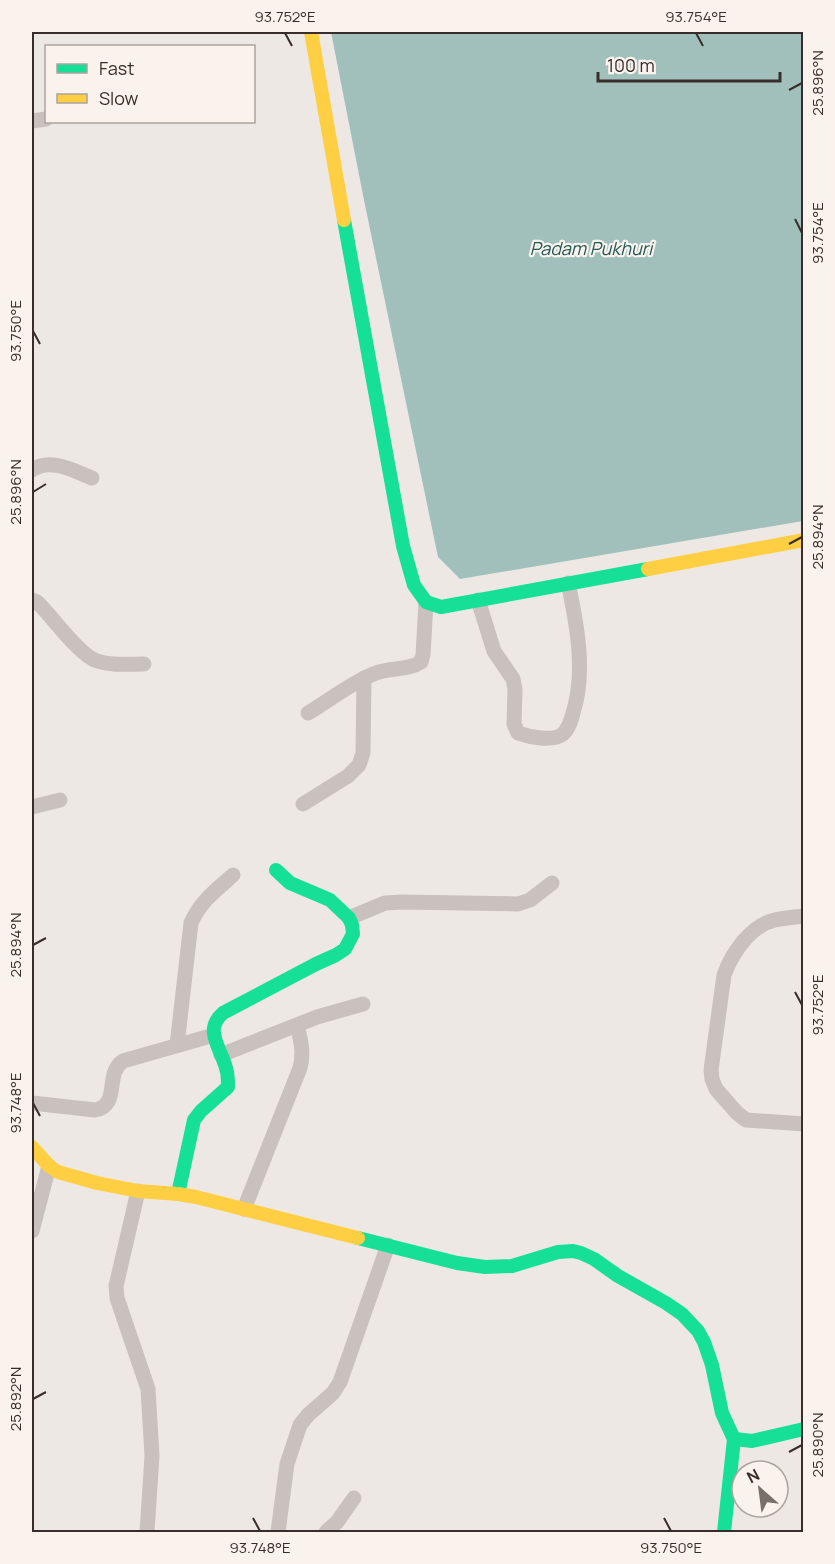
<svg xmlns="http://www.w3.org/2000/svg" width="835" height="1564" font-family="Manrope,sans-serif">
  <style>
    .water { fill: #a1c0bc }
    .lines { fill: none; stroke-linecap: round; stroke-linejoin: round }
    .street { stroke: #c8c1bd; stroke-width: 15 }
    .fast { stroke: #16e098; stroke-width: 14 }
    .slow { stroke: #ffcf43; stroke-width: 14 }
    .ticks { fill: none; stroke: #392d2b; stroke-width: 2 }
    .labels { text-anchor: middle; dominant-baseline: central; stroke-width: 4.5; stroke-linejoin: round; paint-order: stroke }
    .water-label { font-size: 18px; font-style: italic; fill: #215a56; stroke: #faf2ed }
    .neatline { fill: none; stroke: #392d2b; stroke-width: 2 }
    .ticks-label { font-size: 15px; text-anchor: middle; fill: #392d2b }
  </style>
  <rect width="100%" height="100%" fill="#eee8e4"/>
  <!-- water -->
  <polygon class="water" points="331,32 803,32 803,521 460,579 438,557 364,200"/>
  <g class="lines">
    <!-- street -->
    <g class="street">
      <polyline points="32,121 46,119"/>
      <path d="M32 470C50 457 74 471 92 478"/>
      <path d="M32 600 37 602C52 616 79 655 97 661 112 666 128 664 144 664"/>
      <path d="M478 600 494 651 513 679 515 689 514 724 518 733C529 737 553 742 563 734 569 728 571 721 573 713 586 673 577 624 568 583"/>
      <path d="M308 713C330 700 352 682 376 673 392 667 407 671 421 662L423 655 426 602"/>
      <polyline points="303,804 348,776 359,765 363,753 364,678"/>
      <polyline points="32,807 60,800"/>
      <path d="M804 916C794 917 784 918 775 920 751 925 732 953 724 975L711 1070 712 1079 716 1089 737 1113 746 1120 804 1124"/>
      <polyline points="349,918 385,903 402,902 518,904 530,900 552,883"/>
      <path d="M177 1045 191 923C200 902 216 890 233 875"/>
      <polyline points="221,1055 317,1017 363,1004"/>
      <path d="M32 1103 95 1110C121 1105 104 1074 123 1061L214 1035"/>
      <polyline points="138,1191 116,1286 117,1298 148,1389 152,1456 147,1532"/>
      <path d="M244 1209 300 1068C304 1053 301 1040 297 1026"/>
      <polyline points="32,1231 49,1166"/>
      <polyline points="278,1532 287,1464 300,1425 308,1415 333,1393 340,1382 388,1245"/>
      <polyline points="326,1532 337,1522 354,1498"/>
    </g>
    <!-- fast -->
    <g class="fast">
      <polyline points="344,220 403,546 414,585 426,602 441,607 648,569"/>
      <path d="M178 1194 194 1120 201 1111 228 1087C228 1082 228 1077 227 1072 223 1050 202 1031 223 1013L316 964 336 955 345 949 353 934 352 925 349 918 330 900 290 883 276 870"/>
      <polyline points="358,1238 457,1263 485,1267 512,1266 558,1252 573,1251 581,1253 594,1259 618,1276 666,1303 682,1314 698,1331 704,1342 712,1365 722,1413 734,1439 724,1532"/>
      <polyline points="735,1439 752,1441 804,1429"/>
    </g>
    <!-- slow -->
    <g class="slow">
      <polyline points="311,32 344,220"/>
      <polyline points="648,569 804,540"/>
      <polyline points="32,1147 49,1166 58,1172 97,1183 138,1191 178,1194 196,1197 358,1238"/>
    </g>
  </g>
  <!-- ticks -->
  <path class="ticks" d="M285 33 292 46M696 33 703 46M789 90 802 83M795 219 802 233M33 331 40 344M33 492 46 484M789 544 802 537M33 945 46 938M795 992 802 1005M33 1103 40 1116M33 1399 46 1392M789 1452 802 1445M253 1518 260 1531M664 1518 671 1531"/>
  <g class="labels">
    <!-- water labels -->
    <g class="water-label">
      <text x="591" y="248">Padam Pukhuri</text>
    </g>
  </g>
  <!-- border -->
  <rect width="835" height="1564" fill="none" stroke="#faf2ed" stroke-width="66"/>
  <!-- legend -->
  <rect x="45" y="45" width="210" height="78" fill="#faf2ed" stroke="#ada39f" stroke-width="1.5"/>
  <rect x="57" y="64" width="30" height="9" fill="#16e098" stroke="#ada39f" stroke-width="1.5"/>
  <text x="99" y="75" font-size="18" fill="#392d2b">Fast</text>
  <rect x="57" y="94" width="30" height="9" fill="#ffcf43" stroke="#ada39f" stroke-width="1.5"/>
  <text x="99" y="105" font-size="18" fill="#392d2b">Slow</text>
  <!-- north arrow -->
  <g transform="translate(760 1489) rotate(332)"><circle r="28" fill="#faf2ed" stroke="#ada39f" stroke-width="1.5"/>
  <path d="M0-4.5L10 22L0 15L-10 22Z" fill="#786e6c"/>
  <text y="-9" font-size="16" font-weight="bold" text-anchor="middle" fill="#392d2b">N</text>
  </g>
  <!-- scale -->
  <path d="M598 72v9h182v-9" fill="none" stroke="#392d2b" stroke-width="3"/>
  <text x="607" y="72" font-size="18" fill="#392d2b" stroke="#faf2ed" stroke-width="4.5" paint-order="stroke">100 m</text>
  <rect x="33" y="33" width="769" height="1498" class="neatline"/>
  <g class="ticks-label">
    <text x="285" y="22">93.752°E</text>
    <text x="696" y="22">93.754°E</text>
    <text transform="translate(818 83) rotate(-90)" y="5">25.896°N</text>
    <text transform="translate(818 233) rotate(-90)" y="5">93.754°E</text>
    <text transform="translate(16 331) rotate(-90)" y="5">93.750°E</text>
    <text transform="translate(16 492) rotate(-90)" y="5">25.896°N</text>
    <text transform="translate(818 537) rotate(-90)" y="5">25.894°N</text>
    <text transform="translate(16 945) rotate(-90)" y="5">25.894°N</text>
    <text transform="translate(818 1005) rotate(-90)" y="5">93.752°E</text>
    <text transform="translate(16 1103) rotate(-90)" y="5">93.748°E</text>
    <text transform="translate(16 1399) rotate(-90)" y="5">25.892°N</text>
    <text transform="translate(818 1445) rotate(-90)" y="5">25.890°N</text>
    <text x="260" y="1553">93.748°E</text>
    <text x="671" y="1553">93.750°E</text>
  </g>
</svg>
